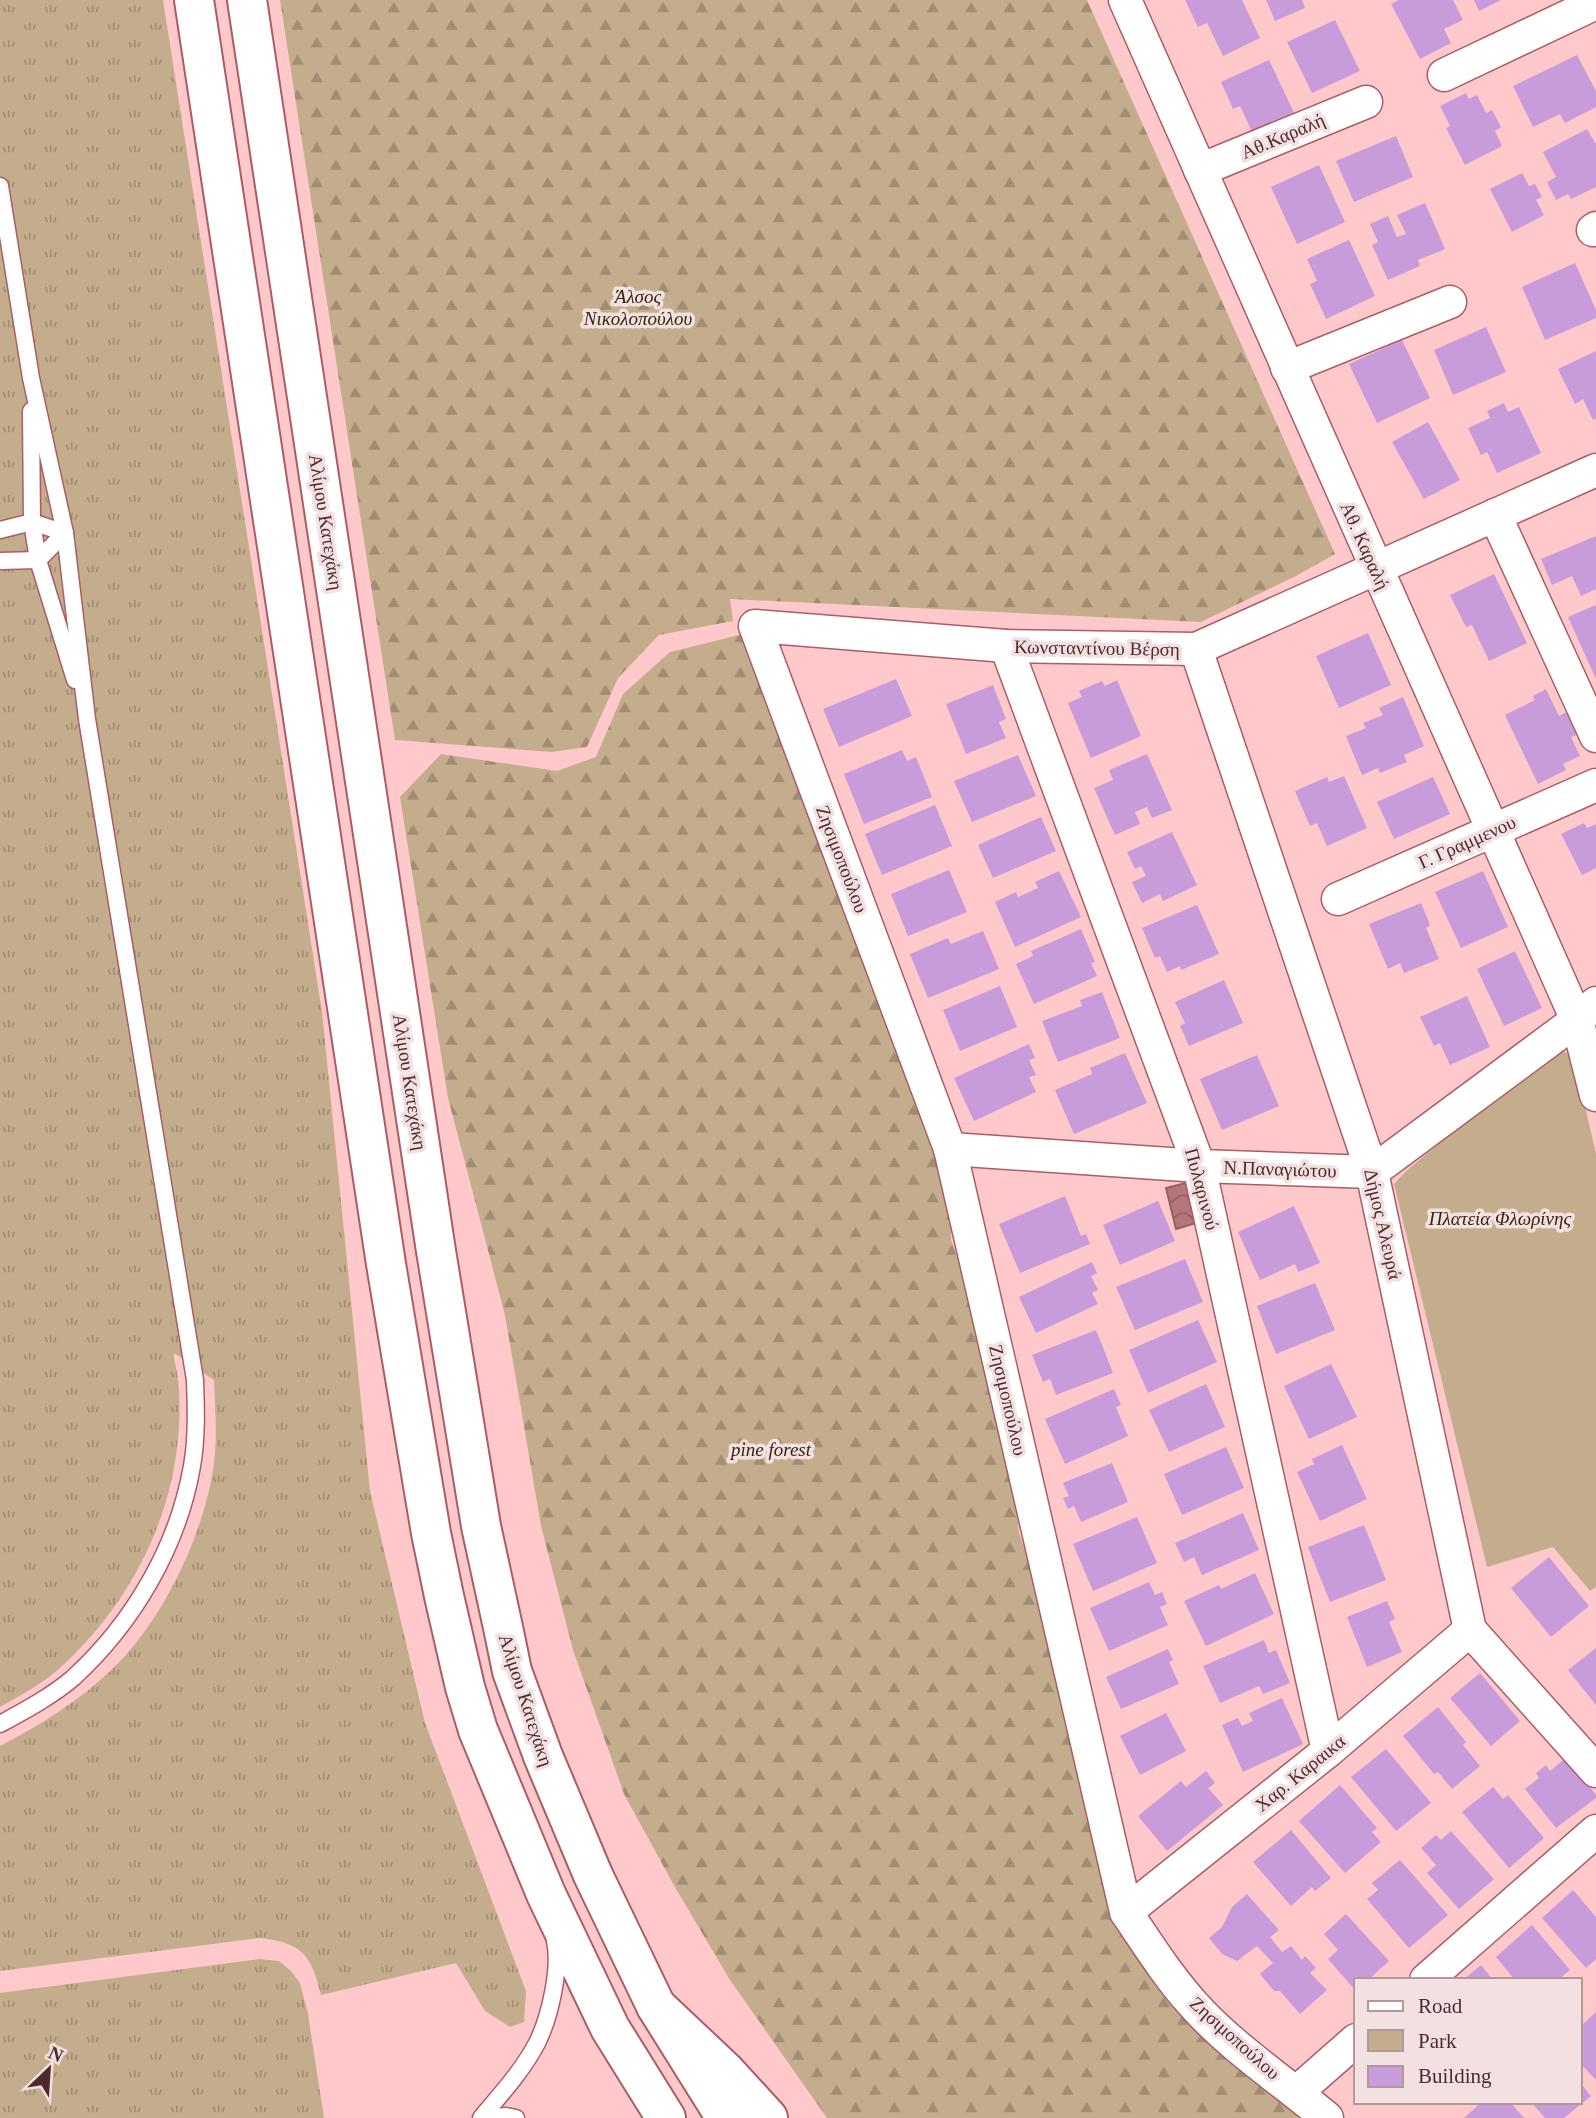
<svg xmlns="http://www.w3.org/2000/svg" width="1596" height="2118" font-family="Georgia,serif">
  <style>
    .grass { fill: url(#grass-tufts) }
    .forest { fill: url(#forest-firs) }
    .green { fill: #c4ad8c }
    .water { fill: url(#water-waves); stroke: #965f62; stroke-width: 2 }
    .building { fill: #c89bda }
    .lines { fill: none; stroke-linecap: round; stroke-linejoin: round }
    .lane-casing { stroke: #ab5d63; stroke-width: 19 }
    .street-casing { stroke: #ab5d63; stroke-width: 35 }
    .primary-casing { stroke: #ab5d63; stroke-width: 42 }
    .highway-casing { stroke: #ab5d63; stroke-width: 42 }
    .lane { stroke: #fff; stroke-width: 16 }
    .street { stroke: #fff; stroke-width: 32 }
    .primary { stroke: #fff; stroke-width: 38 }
    .highway { stroke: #fff; stroke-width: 38 }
    .labels { text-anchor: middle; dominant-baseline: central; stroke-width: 7; stroke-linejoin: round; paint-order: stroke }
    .street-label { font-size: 19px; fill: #4d2b2d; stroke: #f3e1e1 }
    .park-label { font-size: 19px; font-style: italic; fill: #37270e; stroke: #f3e1e1 }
  </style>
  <defs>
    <pattern id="grass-tufts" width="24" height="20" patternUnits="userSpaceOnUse" patternTransform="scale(1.75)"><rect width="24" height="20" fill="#c4ad8c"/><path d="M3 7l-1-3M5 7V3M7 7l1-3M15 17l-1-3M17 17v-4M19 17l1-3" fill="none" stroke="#a18d73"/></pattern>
    <pattern id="forest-firs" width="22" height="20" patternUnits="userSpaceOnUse" patternTransform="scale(1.75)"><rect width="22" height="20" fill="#c4ad8c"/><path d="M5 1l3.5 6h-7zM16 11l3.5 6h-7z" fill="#a18d73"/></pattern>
    <pattern id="water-waves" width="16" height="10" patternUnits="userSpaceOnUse" patternTransform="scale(1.75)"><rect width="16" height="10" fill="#b67579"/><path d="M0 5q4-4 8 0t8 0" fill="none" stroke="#966064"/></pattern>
  </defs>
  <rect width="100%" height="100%" fill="#ffc9cb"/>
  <!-- grass -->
  <g class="grass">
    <path d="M0 0H163L322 1012 370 1491 425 1723 526 1991 524 2022 510 2027 485 2011 456 1963 321 1995C311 1954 302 1943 260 1938L0 1971V1746C45 1723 91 1693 125 1656 168 1608 203 1533 213 1470 218 1440 215 1410 214 1380L174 1353C174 1361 177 1370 178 1379 180 1397 180 1419 178 1438 171 1524 126 1608 62 1666 44 1683 21 1695 0 1707Z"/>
    <polygon points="259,1959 279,1961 291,1971 300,1983 308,2014 324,2118 0,2118 0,1993"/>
  </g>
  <!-- forest -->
  <g class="forest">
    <polygon points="280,0 1087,0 1335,554 1296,576 1201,622 730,599 733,621 659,635 618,678 587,747 552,752 395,740"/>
    <polygon points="756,631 951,1152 951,1240 1007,1395 1019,1533 1080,1711 1115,1865 1192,2003 1318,2118 827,2118 730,1980 676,1889 624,1794 573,1650 541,1526 505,1315 448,1098 400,797 441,754 557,771 596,757 623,694 670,652"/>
  </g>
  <!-- green -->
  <polygon class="green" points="1561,1049 1574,1058 1596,1154 1596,1587 1590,1591 1553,1547 1487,1567 1394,1184 1406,1171 1545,1056"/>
  <!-- water -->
  <polygon class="water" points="1186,1183 1196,1223 1176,1229 1166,1188"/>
  <!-- building -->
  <g class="building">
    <polygon points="1185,0 1242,0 1260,38 1223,56 1207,23 1198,27"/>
    <polygon points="1266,0 1302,0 1305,8 1275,21"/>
    <polygon points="1399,0 1453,0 1463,20 1444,29 1451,43 1420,59 1391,4"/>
    <polygon points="1474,0 1501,0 1479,11"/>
    <polygon points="1335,20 1360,71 1312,93 1287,42"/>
    <polygon points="1577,55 1596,91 1596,107 1565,123 1560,114 1533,127 1513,86"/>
    <polygon points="1269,60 1297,119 1255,138 1240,106 1233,109 1221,82"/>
    <polygon points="1466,93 1469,99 1477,95 1486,113 1492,110 1501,127 1495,131 1502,146 1465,165 1446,128 1450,126 1440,106"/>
    <polygon points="1587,129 1596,144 1596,187 1571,199 1568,194 1556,200 1547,182 1556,177 1543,152"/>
    <polygon points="1396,136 1413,177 1354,202 1336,161"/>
    <polygon points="1319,165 1345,222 1297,244 1271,187"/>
    <polygon points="1522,173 1529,186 1535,184 1542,197 1536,200 1544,215 1512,232 1490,189"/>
    <polygon points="1425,203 1445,249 1418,260 1420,266 1388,280 1372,245 1378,242 1370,224 1388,216 1397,237 1406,234 1397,215"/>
    <polygon points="1349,240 1375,296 1326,319 1310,284 1317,281 1307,259"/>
    <polygon points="1575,263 1596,310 1596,318 1545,340 1522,287"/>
    <polygon points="1486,327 1506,372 1453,395 1434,350"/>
    <polygon points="1402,340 1430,398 1377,423 1349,364"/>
    <polygon points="1596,351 1596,419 1593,420 1583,399 1575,404 1558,369"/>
    <polygon points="1504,403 1508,412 1519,407 1541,453 1497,473 1487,452 1481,455 1468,428 1490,418 1487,411"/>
    <polygon points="1428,422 1460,480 1424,499 1392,442"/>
    <polygon points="1596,536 1596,589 1581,596 1572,576 1552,585 1541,559"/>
    <polygon points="1494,574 1527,643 1489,661 1472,625 1466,627 1450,595"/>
    <polygon points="1596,605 1596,679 1568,617"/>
    <polygon points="1368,633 1391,685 1339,708 1316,656"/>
    <polygon points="896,679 912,716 839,747 823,709"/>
    <polygon points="1117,680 1141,736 1091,758 1068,703 1082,697 1079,691 1102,681 1105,686"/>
    <polygon points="993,685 1006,719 999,722 1006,738 966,754 946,704"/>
    <polygon points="1546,689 1559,716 1566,712 1577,735 1571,737 1580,756 1563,764 1566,770 1538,784 1505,715 1535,700 1533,696"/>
    <polygon points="1403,697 1424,746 1404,755 1407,762 1380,773 1378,768 1362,775 1346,736 1366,728 1363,723 1383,715 1379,708"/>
    <polygon points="902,750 907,761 916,757 932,797 864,824 844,774"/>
    <polygon points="1147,754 1172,810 1152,818 1147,807 1135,812 1140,824 1115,835 1094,788 1113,780 1109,770"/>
    <polygon points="1018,755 1036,796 972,822 954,781"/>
    <polygon points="1344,776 1367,828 1327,846 1317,823 1310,826 1295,791 1327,777 1329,782"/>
    <polygon points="1433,777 1450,814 1394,839 1377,802"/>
    <polygon points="935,805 952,846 882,875 865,834"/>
    <polygon points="1041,817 1056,851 993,878 978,845"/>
    <polygon points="1584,823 1587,828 1596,824 1596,868 1582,875 1561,834"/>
    <polygon points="1172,832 1197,885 1163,901 1160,894 1142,903 1132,882 1146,876 1141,866 1135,869 1127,852"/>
    <polygon points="949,870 967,912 908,936 891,894"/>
    <polygon points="1059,871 1081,917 1015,947 995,902 1016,892 1018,897 1038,888 1035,882"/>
    <polygon points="1483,871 1508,927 1461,948 1435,892"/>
    <polygon points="1421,903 1430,925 1426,928 1439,959 1404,973 1400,963 1388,969 1369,924"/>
    <polygon points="1197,905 1219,954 1181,970 1180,966 1167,972 1160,956 1155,958 1142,928"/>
    <polygon points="1081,929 1095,962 1091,963 1097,976 1034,1004 1016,964 1033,956 1031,951"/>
    <polygon points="983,931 999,969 928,998 910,954 948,938 951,944"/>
    <polygon points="1515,951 1542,1008 1504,1026 1477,969"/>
    <polygon points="1224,980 1243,1023 1189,1046 1180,1026 1185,1023 1175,1002"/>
    <polygon points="1000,986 1017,1027 960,1051 943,1010"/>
    <polygon points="1102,992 1120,1038 1058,1062 1042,1021 1082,1006 1080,1000"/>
    <polygon points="1467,996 1490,1047 1450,1065 1440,1043 1434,1046 1420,1017"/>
    <polygon points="1029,1044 1035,1058 1029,1060 1036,1075 1029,1077 1036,1092 974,1121 954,1078"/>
    <polygon points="1125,1053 1147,1103 1074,1134 1055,1090 1092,1074 1090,1068"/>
    <polygon points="1257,1055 1279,1106 1222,1130 1200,1079"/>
    <polygon points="1065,1196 1081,1236 1086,1234 1090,1244 1020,1273 999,1224"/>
    <polygon points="1158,1201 1175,1241 1120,1265 1103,1225"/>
    <polygon points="1294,1206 1320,1263 1298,1272 1295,1264 1260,1280 1238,1232"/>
    <polygon points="1185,1259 1203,1302 1135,1330 1116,1287"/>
    <polygon points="1092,1262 1097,1273 1091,1276 1098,1290 1092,1293 1098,1304 1036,1333 1019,1297"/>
    <polygon points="1315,1283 1335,1330 1276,1354 1257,1306"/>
    <polygon points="1198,1320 1217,1362 1148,1393 1129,1350"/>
    <polygon points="1096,1330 1113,1373 1056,1395 1050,1379 1043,1382 1032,1355"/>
    <polygon points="1331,1364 1357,1417 1309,1439 1284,1386"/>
    <polygon points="1206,1384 1225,1427 1169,1452 1149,1410"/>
    <polygon points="1114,1389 1121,1405 1116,1407 1128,1436 1065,1464 1045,1419"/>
    <polygon points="1342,1445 1367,1499 1320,1521 1297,1472 1314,1464 1312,1459"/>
    <polygon points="1226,1447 1244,1488 1182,1515 1164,1474"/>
    <polygon points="1112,1463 1128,1502 1081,1522 1074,1506 1068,1509 1063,1498 1069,1496 1063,1483"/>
    <polygon points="1243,1513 1259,1550 1202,1575 1194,1557 1184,1562 1175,1543"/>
    <polygon points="1137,1517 1157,1563 1093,1591 1073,1544"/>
    <polygon points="1364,1525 1386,1580 1330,1602 1308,1547"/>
    <polygon points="1549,1557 1589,1606 1551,1637 1511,1588"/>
    <polygon points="1255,1573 1274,1614 1206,1646 1184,1601 1219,1585 1221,1589"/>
    <polygon points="1149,1582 1155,1595 1162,1592 1167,1604 1160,1607 1168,1625 1109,1651 1090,1608"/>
    <polygon points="1387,1601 1395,1619 1389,1622 1402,1652 1367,1667 1347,1617"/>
    <polygon points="1264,1640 1269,1653 1276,1650 1290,1683 1263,1694 1259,1686 1220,1703 1203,1666"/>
    <polygon points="1596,1648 1596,1705 1568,1670"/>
    <polygon points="1168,1649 1173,1660 1169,1662 1179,1684 1121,1709 1106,1677"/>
    <polygon points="1480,1673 1520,1721 1491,1746 1450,1698"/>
    <polygon points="1282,1698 1303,1744 1243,1772 1222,1725 1238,1718 1242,1726 1253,1721 1249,1713"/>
    <polygon points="1438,1707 1466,1742 1463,1745 1480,1766 1452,1789 1438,1772 1434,1774 1403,1736"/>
    <polygon points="1166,1713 1186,1751 1140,1775 1120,1736"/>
    <polygon points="1386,1749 1431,1803 1396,1831 1351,1777"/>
    <polygon points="1567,1757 1596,1795 1596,1798 1556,1828 1525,1789 1539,1778 1536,1773 1546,1765 1550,1771"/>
    <polygon points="1206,1771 1215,1783 1208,1788 1223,1805 1167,1851 1138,1816 1181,1781 1186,1787"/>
    <polygon points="1340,1785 1377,1828 1372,1832 1381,1842 1345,1873 1299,1821"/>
    <polygon points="1493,1787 1503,1799 1508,1795 1544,1838 1509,1868 1462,1812"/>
    <polygon points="1291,1830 1331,1878 1315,1891 1312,1887 1291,1906 1253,1862"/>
    <polygon points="1451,1831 1494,1879 1459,1909 1427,1873 1436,1865 1421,1848 1436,1835 1441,1840"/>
    <polygon points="1400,1860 1448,1915 1409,1948 1367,1899 1378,1890 1372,1883"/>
    <polygon points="1573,1890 1596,1917 1596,1959 1586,1968 1542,1918"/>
    <polygon points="1247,1894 1279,1930 1270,1937 1282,1952 1291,1946 1302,1960 1305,1956 1316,1968 1310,1973 1327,1990 1300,2014 1280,1991 1274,1991 1260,1974 1273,1963 1257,1946 1237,1961 1222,1954 1209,1938 1222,1927 1232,1907"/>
    <polygon points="1346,1914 1389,1961 1368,1980 1356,1980 1356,1991 1328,1959 1338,1950 1324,1934"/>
    <polygon points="1532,1925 1570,1970 1558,1980 1515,1980 1496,1957"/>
    <polygon points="1481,1965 1493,1980 1463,1980"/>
    <polygon points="1596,2012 1596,2080 1580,2063 1580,2027"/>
    <polygon points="1580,2083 1591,2096 1564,2118 1545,2118 1531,2102 1580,2102"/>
    <polygon points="1482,2102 1510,2102 1524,2118 1464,2118"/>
  </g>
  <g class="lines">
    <defs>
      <g id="lane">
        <path d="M0 186 31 378 65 533 87 719 195 1380C196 1409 197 1438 192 1466 178 1547 133 1623 73 1678 52 1696 24 1711 0 1724"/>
        <polyline points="31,411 32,522 38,560 75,680"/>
        <polyline points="0,530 32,522 65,533 38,560 0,561"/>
        <path d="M481 2118C501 2094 523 2070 537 2043 550 2017 561 1968 555 1941"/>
        <polyline points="487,2118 506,2116 516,2118"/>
      </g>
      <g id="street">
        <polyline points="1125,0 1577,1020 1596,1095"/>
        <polyline points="1444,75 1596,3"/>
        <polyline points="1200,170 1366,102"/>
        <polyline points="1593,230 1596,228"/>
        <polyline points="1287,368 1450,302"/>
        <polyline points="1495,515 1596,736"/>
        <polyline points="1006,646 1199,1166 1328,1751"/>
        <polyline points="1196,649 1372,1172 1470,1630 1596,1771"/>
        <polyline points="1338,899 1596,785"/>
        <polyline points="950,1149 1199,1166 1372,1172 1577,1020 1596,1003"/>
        <polyline points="1126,1912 1328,1751 1470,1630"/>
        <polyline points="1426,1980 1596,1831"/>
        <polyline points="1297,2092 1356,2040"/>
        <path d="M1327 2118C1283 2081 1231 2047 1192 2003 1167 1975 1147 1943 1126 1912L950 1149 755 626 1006 646 1196 649 1596 470"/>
      </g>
      <g id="primary">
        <polyline points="194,0 386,1264 431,1533 444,1596 465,1687 478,1730 546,1894 610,2028 666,2118"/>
        <polyline points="247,0 436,1251 481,1526 504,1632 512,1671 543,1756 593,1875 656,2006 726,2118"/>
      </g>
      <polyline id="highway" points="656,2006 725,2071 768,2118"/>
    </defs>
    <!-- lane casing -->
    <use href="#lane" class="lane-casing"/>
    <!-- street casing -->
    <use href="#street" class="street-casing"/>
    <!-- primary casing -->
    <use href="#primary" class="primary-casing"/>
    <!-- highway casing -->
    <use href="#highway" class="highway-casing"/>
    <!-- lane -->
    <use href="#lane" class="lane"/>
    <!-- street -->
    <use href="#street" class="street"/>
    <!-- primary -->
    <use href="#primary" class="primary"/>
    <!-- highway -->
    <use href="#highway" class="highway"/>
  </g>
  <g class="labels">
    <!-- street labels -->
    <g class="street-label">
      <text transform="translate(1283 136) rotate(-23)">Αθ.Καραλή</text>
      <text transform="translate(326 522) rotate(81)">Αλίμου Κατεχάκη</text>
      <text transform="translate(1365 546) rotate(66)">Αθ. Καραλή</text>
      <text transform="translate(1097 648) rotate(1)">Κωνσταντίνου Βέρση</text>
      <text transform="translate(1467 842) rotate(-24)">Γ. Γραμμενου</text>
      <text transform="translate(842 859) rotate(69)">Ζησιμοπούλου</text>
      <text transform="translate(410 1082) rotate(81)">Αλίμου Κατεχάκη</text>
      <text transform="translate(1280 1169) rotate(2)">Ν.Παναγιώτου</text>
      <text transform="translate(1202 1189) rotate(75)">Πυλαρινού</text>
      <text transform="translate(1383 1224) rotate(77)">Δήμος Αλευρά</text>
      <text transform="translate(1008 1400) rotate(77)">Ζησιμοπούλου</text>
      <text transform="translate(526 1700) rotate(72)">Αλίμου Κατεχάκη</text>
      <text transform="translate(1300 1773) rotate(-39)">Χαρ. Καραικα</text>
      <text transform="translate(1235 2038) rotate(42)">Ζησιμοπούλου</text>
    </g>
    <!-- park labels -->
    <g class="park-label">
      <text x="638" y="296">Άλσος<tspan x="638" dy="22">Νικολοπούλου</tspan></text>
      <text x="1500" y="1218">Πλατεία Φλωρίνης</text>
      <text x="771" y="1449">pine forest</text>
    </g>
  </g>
  <!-- legend -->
  <rect x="1354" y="1978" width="228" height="126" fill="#f3e1e1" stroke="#b19899" stroke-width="2"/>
  <rect x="1368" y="2001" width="35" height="10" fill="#ffffff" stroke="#b19899" stroke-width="2"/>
  <text x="1418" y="2013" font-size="21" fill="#4d2b2d">Road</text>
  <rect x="1368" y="2030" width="35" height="21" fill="#c4ad8c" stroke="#b19899" stroke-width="2"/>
  <text x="1418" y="2048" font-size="21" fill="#4d2b2d">Park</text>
  <rect x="1368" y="2066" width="35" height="21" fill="#c89bda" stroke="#b19899" stroke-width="2"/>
  <text x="1418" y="2083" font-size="21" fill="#4d2b2d">Building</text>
  <!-- north arrow -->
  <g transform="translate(49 2069) rotate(25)" stroke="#f3e1e1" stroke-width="5" paint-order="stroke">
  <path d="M0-5L12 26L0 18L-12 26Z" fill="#4d2b2d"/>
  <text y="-10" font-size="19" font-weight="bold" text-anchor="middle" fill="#4d2b2d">N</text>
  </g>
</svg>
